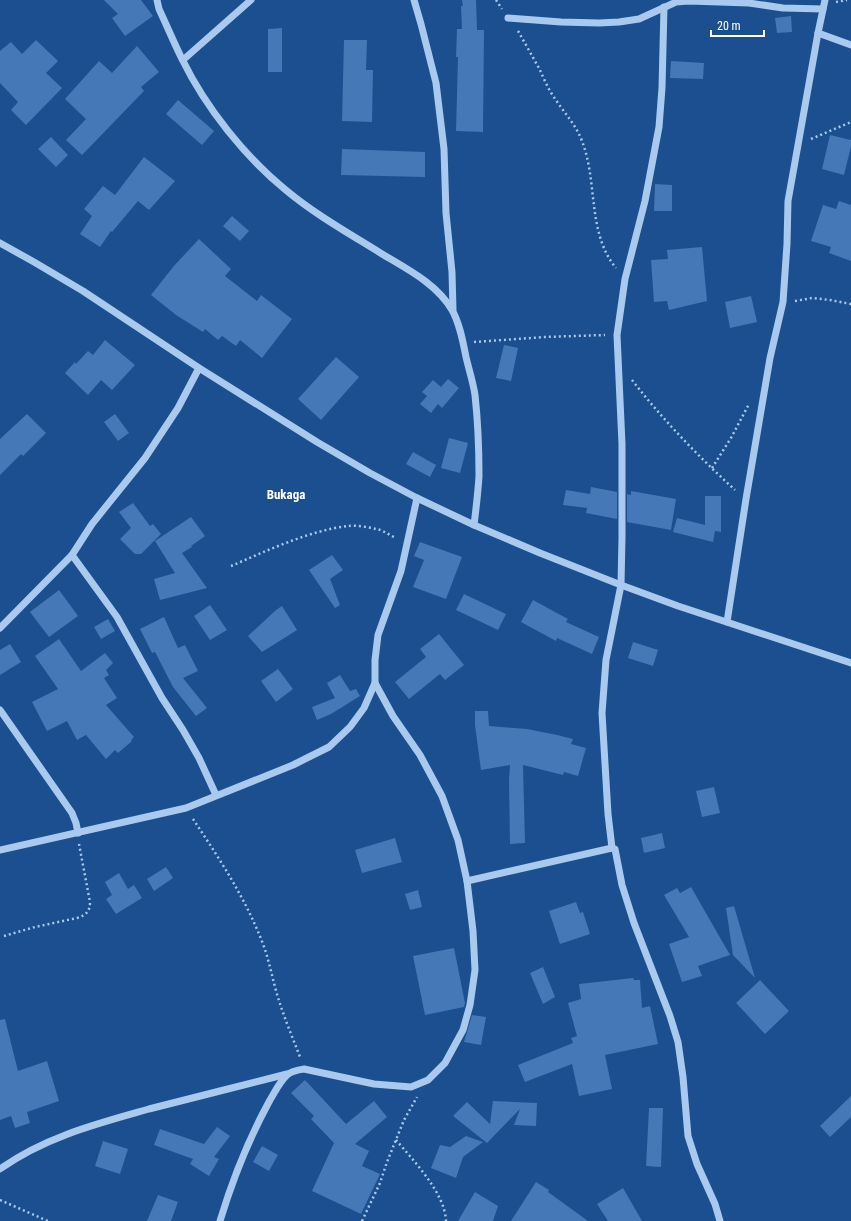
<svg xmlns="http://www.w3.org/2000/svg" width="851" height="1221" font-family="'Roboto Condensed',sans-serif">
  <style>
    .building { fill: #4478b7 }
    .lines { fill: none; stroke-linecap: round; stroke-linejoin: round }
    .path { stroke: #a9c9ee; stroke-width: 2.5; stroke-dasharray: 2 3; stroke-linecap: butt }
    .minor { stroke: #a9c9ee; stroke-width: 7 }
    .labels { text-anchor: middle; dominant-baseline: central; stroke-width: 3; stroke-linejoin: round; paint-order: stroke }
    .quarter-label { font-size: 13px; font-weight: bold; fill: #fff; stroke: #1b4f8f }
  </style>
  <rect width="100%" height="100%" fill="#1b4f8f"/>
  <!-- building -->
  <g class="building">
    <polygon points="104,0 141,0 153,16 125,36 112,18 118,14"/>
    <polygon points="462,0 476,0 477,30 484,30 483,132 456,131 458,57 456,57 457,29 462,29 461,6 463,6"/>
    <polygon points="791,16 792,32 777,33 775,18"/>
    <polygon points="282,28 282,72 268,72 268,29"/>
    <polygon points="36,40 58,61 46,73 62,88 26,125 11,110 18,102 0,83 0,51 11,42 22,54"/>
    <polygon points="344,40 367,40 366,70 373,70 372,122 342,121"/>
    <polygon points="137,46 159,72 141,87 144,91 82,155 66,140 86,119 65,99 99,61 112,73"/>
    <polygon points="671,61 704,63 703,79 670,78"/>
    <polygon points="178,100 214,131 202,145 166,114"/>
    <polygon points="830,135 851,140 851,146 844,175 822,169"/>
    <polygon points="51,137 68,155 56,167 38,149"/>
    <polygon points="342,149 425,152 425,177 341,175"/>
    <polygon points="144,157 175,181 149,210 138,201 112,232 111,231 100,247 80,234 92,216 84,209 103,186 115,195"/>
    <polygon points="655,184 672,185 672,211 654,211"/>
    <polygon points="839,201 851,205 851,261 829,253 831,247 811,241 823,205 836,209"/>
    <polygon points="232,216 249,231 240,241 223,226"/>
    <polygon points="199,239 231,269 225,276 257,301 261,295 292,319 262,358 240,340 236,346 222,336 218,340 205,329 203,332 176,315 151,295 173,267"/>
    <polygon points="702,247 707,301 669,310 667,301 654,302 651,260 668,259 667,250"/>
    <polygon points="751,296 757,322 730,328 725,302"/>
    <polygon points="105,340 135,365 112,390 101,380 88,395 65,373 75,362 76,364 88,351 93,355"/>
    <polygon points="504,345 518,348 511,381 496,378"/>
    <polygon points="336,357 359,377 321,420 298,399"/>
    <polygon points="448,379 459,388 442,408 438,404 431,413 420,404 427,396 422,392 433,380 441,387"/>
    <polygon points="27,414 46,433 23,456 21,454 0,475 0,439"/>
    <polygon points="115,414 129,433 118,441 104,422"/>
    <polygon points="449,438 468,443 460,473 441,468"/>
    <polygon points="413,452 436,465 430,477 406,464"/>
    <polygon points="591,487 617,492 617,519 586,513 587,508 563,505 566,490 590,494"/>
    <polygon points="631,491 676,499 671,530 627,522 627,494 631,495"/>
    <polygon points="705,496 721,496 721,532 715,531 713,542 673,532 677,518 705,525"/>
    <polygon points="133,503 150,526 153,524 161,534 141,554 135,554 120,539 131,528 119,512"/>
    <polygon points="191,517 205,536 191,546 192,547 182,553 207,588 160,600 154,579 175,573 155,541"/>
    <polygon points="420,542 462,557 446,599 413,587 424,560 414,556"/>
    <polygon points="332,555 343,570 330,579 340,605 335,608 309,570"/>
    <polygon points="59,590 78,616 49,637 30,612"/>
    <polygon points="464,594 506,614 498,630 456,610"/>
    <polygon points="533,600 568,619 566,622 599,637 592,654 557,638 556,641 521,622"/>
    <polygon points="210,605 227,630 210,640 194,616"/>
    <polygon points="282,606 297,630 262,652 248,636 276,610"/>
    <polygon points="164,617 178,648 185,645 198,671 183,678 207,708 196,716 173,687 155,652 152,653 140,629"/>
    <polygon points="108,619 115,631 101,639 94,627"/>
    <polygon points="439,634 464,665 445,680 440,674 409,699 395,682 426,657 420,649"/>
    <polygon points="59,639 81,671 105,653 113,663 106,670 109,675 104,678 117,698 106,705 134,737 131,740 132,741 118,753 115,750 106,759 86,735 77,740 67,721 47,731 32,702 58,689 35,656"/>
    <polygon points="633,642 658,650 653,666 628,658"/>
    <polygon points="10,644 21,662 0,675 0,650"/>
    <polygon points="278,669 293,689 276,702 261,681"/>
    <polygon points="340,675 350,691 356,689 360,696 331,714 317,720 312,707 335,698 327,683"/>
    <polygon points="475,711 488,711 489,726 527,729 557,735 573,739 571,744 586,748 578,776 564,772 563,775 523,765 525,843 510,844 509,780 510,765 481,770 475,725"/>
    <polygon points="714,787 720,813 702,817 696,791"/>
    <polygon points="662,833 665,848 644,853 641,838"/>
    <polygon points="395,838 402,862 362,873 355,850"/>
    <polygon points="166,867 173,878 154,891 147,879"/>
    <polygon points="119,873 128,889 134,885 142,898 116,914 106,899 112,895 105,882"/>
    <polygon points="691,887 730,955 698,966 702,976 682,982 669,944 689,937 664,895 677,888 680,893"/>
    <polygon points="418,890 422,907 410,910 405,894"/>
    <polygon points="576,902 580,913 583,912 590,934 560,944 549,911"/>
    <polygon points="734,906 755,978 733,955 726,908"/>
    <polygon points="454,948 465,1003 464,1007 425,1015 413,956"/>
    <polygon points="543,967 555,997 543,1004 530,973"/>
    <polygon points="633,978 634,980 640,980 642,1008 650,1006 658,1044 605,1055 612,1089 579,1096 572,1064 525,1082 518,1065 573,1043 571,1038 577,1036 568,1003 581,999 579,984"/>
    <polygon points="760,980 789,1011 765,1034 736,1003"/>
    <polygon points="472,1015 486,1017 481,1045 464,1042"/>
    <polygon points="5,1019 18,1071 47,1061 59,1101 27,1112 30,1123 15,1128 11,1116 0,1120 0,1020"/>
    <polygon points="305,1080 346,1124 374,1101 387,1117 355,1144 369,1151 362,1166 380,1174 361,1214 312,1191 334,1143 311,1119 314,1116 291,1093"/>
    <polygon points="851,1096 851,1117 830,1137 820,1126"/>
    <polygon points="493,1101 537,1103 536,1126 514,1125 520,1109 487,1143 453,1116 467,1102 490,1124"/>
    <polygon points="649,1108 663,1108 661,1167 646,1166"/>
    <polygon points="217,1127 230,1136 214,1157 219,1159 209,1176 190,1164 193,1159 154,1145 160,1129 204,1144"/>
    <polygon points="466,1136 483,1142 463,1157 456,1178 431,1168 440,1145 450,1147"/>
    <polygon points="103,1141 128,1149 120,1174 95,1166"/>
    <polygon points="262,1146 278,1155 269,1171 253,1162"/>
    <polygon points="536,1182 549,1190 548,1192 588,1221 511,1221"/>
    <polygon points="623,1188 642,1221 608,1221 597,1204"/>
    <polygon points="475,1192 498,1206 493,1221 458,1221"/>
    <polygon points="158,1195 178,1202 171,1221 147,1221"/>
  </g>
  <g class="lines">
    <!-- path -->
    <g class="path">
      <polyline points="496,0 502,9"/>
      <polyline points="836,2 847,0"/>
      <path d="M518 31C525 43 532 56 539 68 544 79 549 91 556 100 565 114 576 125 582 141 598 182 587 233 616 268"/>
      <polyline points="811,139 851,122"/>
      <polyline points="795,301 812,298 830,300 851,304"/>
      <polyline points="474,342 545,337 605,335"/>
      <path d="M632 380C663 420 698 456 735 490"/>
      <polyline points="712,468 731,438 749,404"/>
      <path d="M231 566C266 551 311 530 348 526 356 525 368 527 376 529 383 530 389 535 396 538"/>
      <path d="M193 819C219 858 246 899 263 944 269 960 272 977 277 994 283 1015 292 1036 300 1057"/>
      <path d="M4 936 35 927 77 918C86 915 90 912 90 902L79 844"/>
      <path d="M396 1140C413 1160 445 1193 446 1221"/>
      <polyline points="0,1200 48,1221"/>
      <polyline points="362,1221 380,1183 387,1162 404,1120 417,1097"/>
    </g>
    <!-- minor -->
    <g class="minor">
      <path d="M157 0 159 9C167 26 174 43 182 59 206 108 245 157 287 191 316 215 350 234 382 254 407 269 437 284 452 310 460 324 463 342 466 357 469 370 473 382 475 395 478 422 479 449 479 476 478 493 476 509 474 525"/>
      <polyline points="414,0 421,24 436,83 444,149 446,213 452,272 453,310"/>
      <polyline points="664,7 662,88 659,127 645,201 625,279 617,335 622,444 622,537 621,585 606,660 602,713 608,814 612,848 615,849 622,885 634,923 670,1016 678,1042 683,1077 688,1136 697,1164 715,1204 720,1221"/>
      <polyline points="508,18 561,22 599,23 619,22 639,19 676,2 689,1 749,3 783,8 823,9"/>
      <polyline points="818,33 851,45"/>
      <polyline points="183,60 251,0"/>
      <polyline points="0,243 34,262 83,291 199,368 317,442 370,473 417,498 474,525 540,553 621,585 678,606 851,663"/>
      <polyline points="72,555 117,617 162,698 183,730 199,758 216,795"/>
      <polyline points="727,622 746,499 770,358 783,302 787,244 788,201 818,33 825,0"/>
      <polyline points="0,628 72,555 92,524 145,458 178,408 199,368"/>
      <polyline points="0,710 72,813 76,823 78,833"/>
      <polyline points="0,850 186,808 293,765 329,747 350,727 364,708 375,683"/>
      <polyline points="467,881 612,848"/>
      <path d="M0 1169C45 1137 96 1124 149 1109 195 1097 241 1086 287 1074"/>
      <path d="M220 1221C233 1178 248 1140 270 1100 275 1092 280 1081 287 1075 291 1071 298 1070 304 1069L374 1084 411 1087 428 1080 445 1063 463 1030 470 1005 475 970 473 931 467 881 458 840 442 796 420 755 393 716 375 683V660L378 635 401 571 417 498"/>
    </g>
  </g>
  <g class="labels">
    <!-- quarter labels -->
    <g class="quarter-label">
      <text x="286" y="494">Bukaga</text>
    </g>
  </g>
  <!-- scale -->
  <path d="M711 30v6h53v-6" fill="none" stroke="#ffffff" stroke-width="2"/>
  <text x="717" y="30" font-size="12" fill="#ffffff" stroke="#1b4f8f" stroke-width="3" paint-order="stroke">20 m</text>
</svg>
